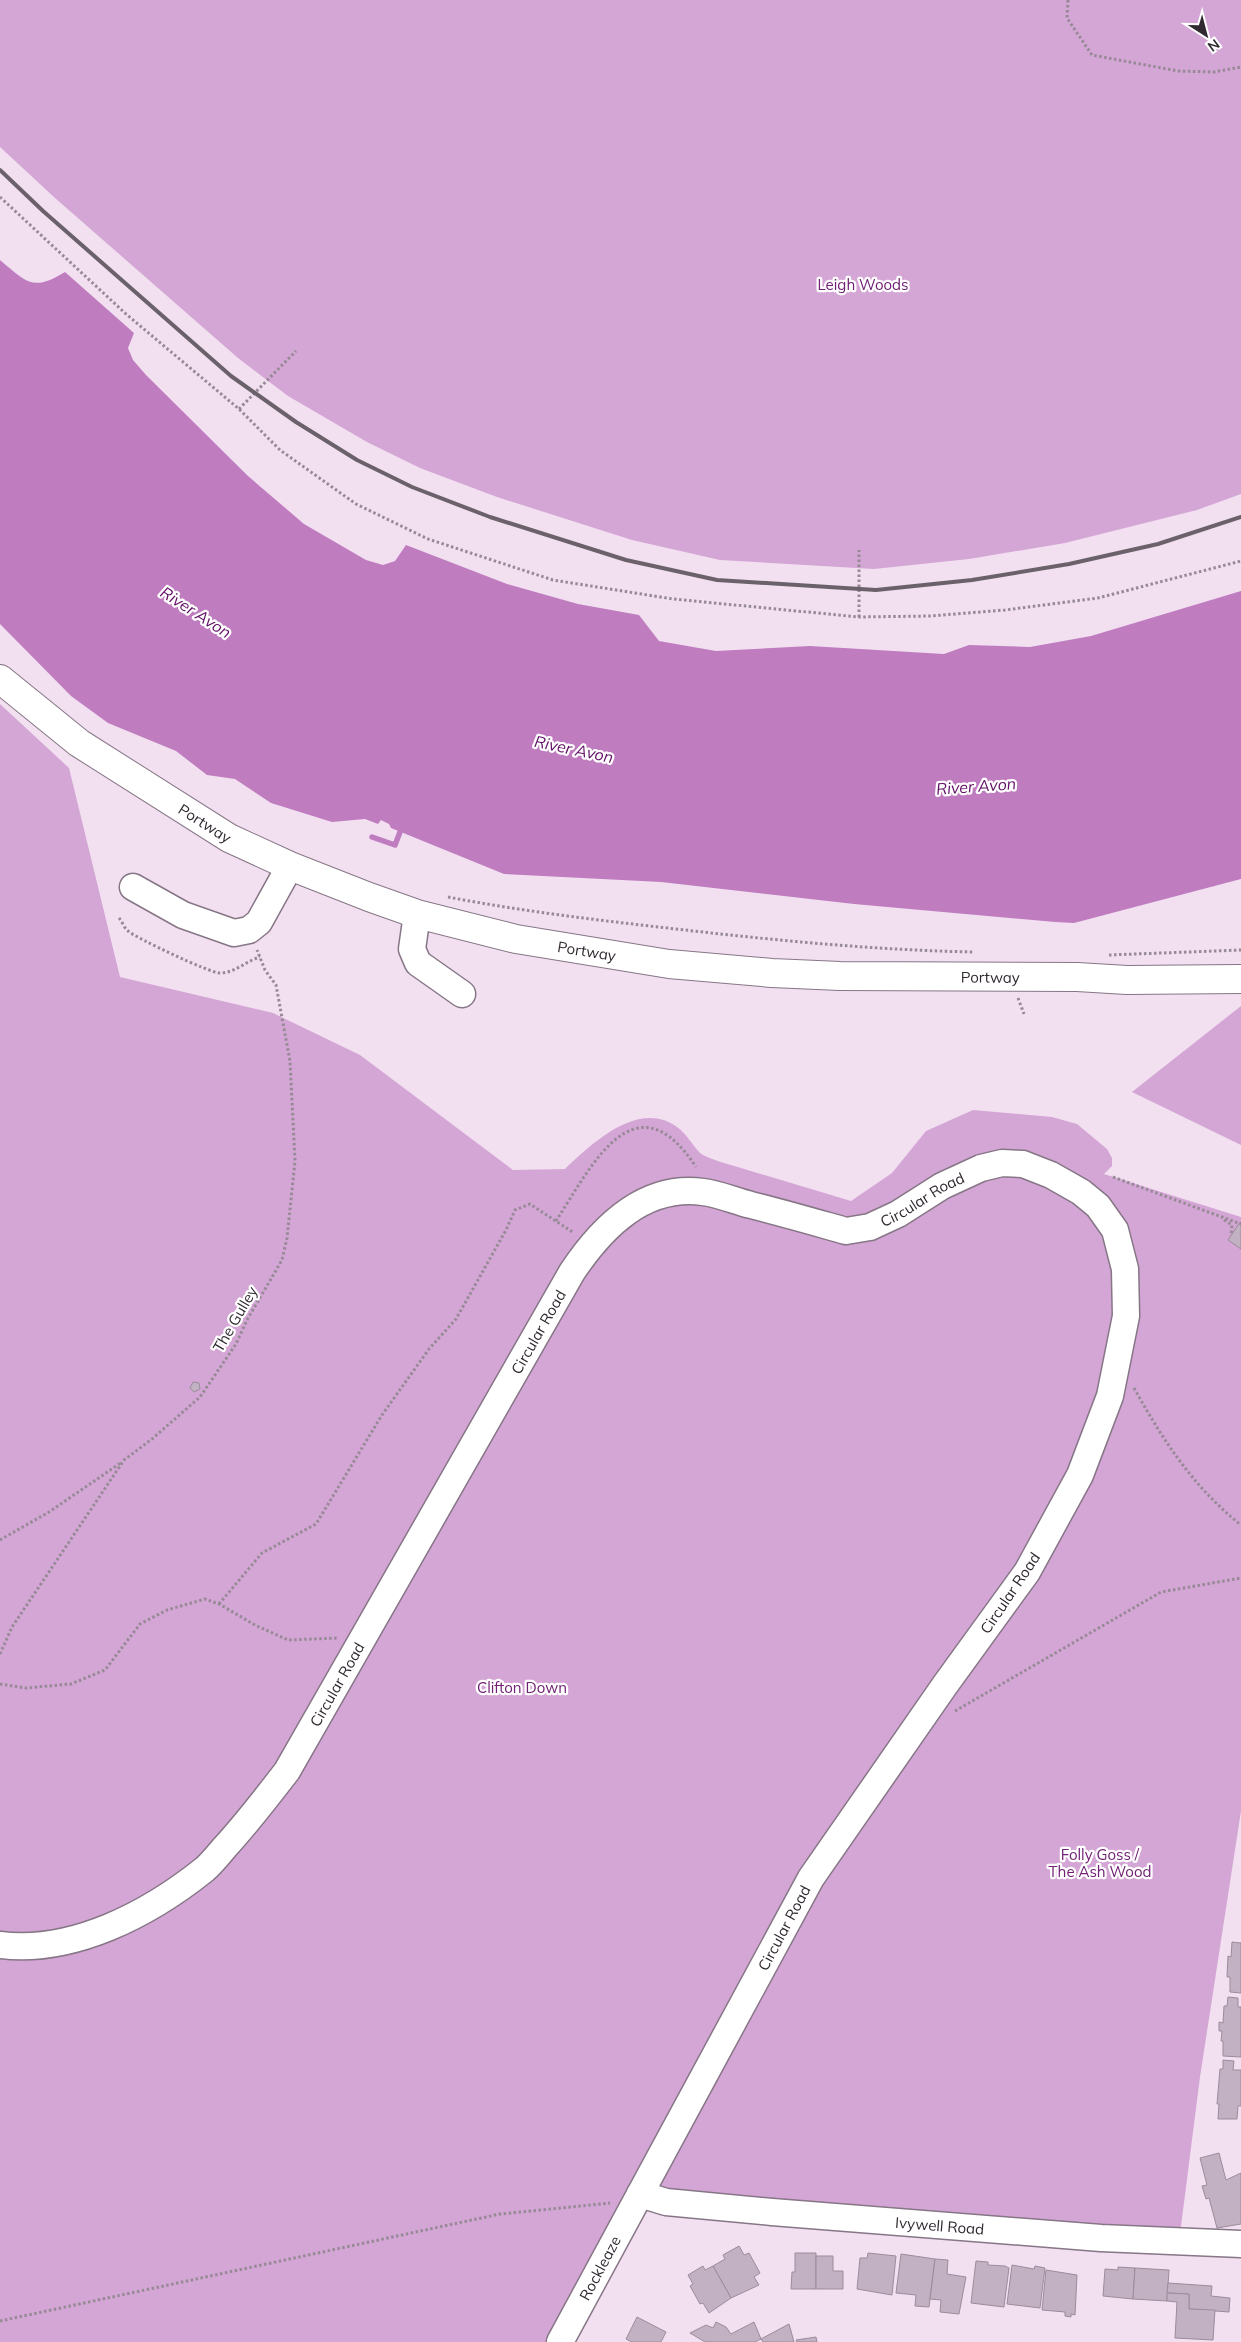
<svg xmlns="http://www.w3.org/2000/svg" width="1241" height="2342" font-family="Mulish,sans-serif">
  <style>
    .green { fill: #d4a6d5 }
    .water { fill: #bf7dc0 }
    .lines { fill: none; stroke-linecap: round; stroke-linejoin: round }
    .stream { stroke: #bf7dc0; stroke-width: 5.5 }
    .building { fill: #c2b1c2; stroke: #9b8b9b }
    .minor-casing { stroke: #867686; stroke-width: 29 }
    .highway-casing { stroke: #867686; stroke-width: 30 }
    .path { stroke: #978a96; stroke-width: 3; stroke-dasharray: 2.5 2.5; stroke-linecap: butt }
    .minor { stroke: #fff; stroke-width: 26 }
    .highway { stroke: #fff; stroke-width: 28 }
    .rail { stroke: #6b616b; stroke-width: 4 }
    .labels { text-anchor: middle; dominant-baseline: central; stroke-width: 4.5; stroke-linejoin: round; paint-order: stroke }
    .park-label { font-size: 15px; fill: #702174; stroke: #fff }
    .street-label { font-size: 15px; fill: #302930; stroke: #fff }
    .water-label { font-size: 16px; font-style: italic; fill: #610f65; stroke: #fff }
  </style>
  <rect width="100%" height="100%" fill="#f2e0f1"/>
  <!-- green -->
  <g class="green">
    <polygon points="0,0 1241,0 1241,494 1197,510 1065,543 969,559 874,569 720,560 632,540 497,497 420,468 367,442 288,396 238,358 55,198 0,147"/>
    <path d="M0 704 69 768 120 977 273 1013 360 1055 513 1170 565 1169C592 1143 639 1099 677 1127 687 1134 692 1145 700 1153 705 1157 715 1160 721 1162L851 1201 892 1173 926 1131 973 1110 1052 1117 1077 1124 1107 1149 1112 1158V1166L1104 1174 1241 1217V1811L1200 2077 1180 2234 628 2193 549 2342H0Z"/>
    <polygon points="1241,1006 1241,1145 1132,1092"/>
  </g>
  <!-- water -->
  <path class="water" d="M0 260C26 282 33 292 65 272L134 333 128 348 133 360 146 375 248 476 304 524 366 560 383 565 395 561 406 545 507 584 578 604 639 615 659 641 716 651 810 646 944 654 969 645 1030 647 1091 636 1241 591V879L1074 923 1055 922 854 904 661 882 504 874 391 828 389 824 381 820 378 824 365 819 332 822 271 803 235 779 207 775 176 751 108 723 71 696 0 624Z"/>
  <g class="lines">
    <!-- stream -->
    <polyline class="stream" points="372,837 395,845 400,832"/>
  </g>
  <!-- building -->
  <g class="building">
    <polygon points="1240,1222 1241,1223 1241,1249 1228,1240"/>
    <polygon points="193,1382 199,1383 200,1389 194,1392 190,1388"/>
    <polygon points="1232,1942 1241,1943 1241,1993 1230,1992 1230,1977 1227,1977 1228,1956 1231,1957"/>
    <polygon points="1228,1997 1238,1998 1238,2007 1241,2007 1241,2057 1223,2056 1223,2041 1221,2041 1222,2031 1219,2031 1219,2022 1223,2023 1224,2006 1227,2006"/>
    <polygon points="1223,2060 1234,2061 1233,2070 1241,2070 1241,2106 1238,2106 1237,2119 1218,2119 1219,2104 1217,2104 1220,2069 1223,2069"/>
    <polygon points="1219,2153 1226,2180 1241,2173 1241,2224 1217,2228 1209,2198 1206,2199 1202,2186 1207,2185 1200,2158"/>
    <polygon points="739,2246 744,2255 749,2253 760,2273 754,2277 759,2285 731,2298 713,2266 725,2259 723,2255"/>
    <polygon points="795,2253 816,2253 816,2289 791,2289 792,2272 795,2272"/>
    <polygon points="868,2253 896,2256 892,2295 857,2289 860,2258 867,2258"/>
    <polygon points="901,2254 935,2259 929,2307 915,2306 916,2295 896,2293"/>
    <polygon points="816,2256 833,2256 833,2271 843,2271 843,2289 816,2289"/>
    <polygon points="935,2259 948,2260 947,2274 966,2277 959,2314 940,2312 941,2300 930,2299"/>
    <polygon points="976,2261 988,2262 988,2265 1005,2266 1009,2268 1004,2307 971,2303"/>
    <polygon points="1012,2265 1034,2269 1035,2266 1045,2268 1040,2308 1007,2304"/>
    <polygon points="703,2266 705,2270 713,2266 731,2298 709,2313 703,2303 700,2304 690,2286 693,2284 688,2275"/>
    <polygon points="1118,2267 1135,2268 1133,2299 1103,2296 1105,2269 1118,2270"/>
    <polygon points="1135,2268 1169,2270 1167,2301 1133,2299"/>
    <polygon points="1046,2270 1077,2275 1075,2315 1071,2314 1071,2317 1065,2316 1065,2312 1042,2310"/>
    <polygon points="1168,2283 1212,2286 1211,2296 1230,2298 1229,2312 1189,2309 1189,2294 1167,2293"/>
    <polygon points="1167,2293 1189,2294 1189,2309 1215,2310 1213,2340 1175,2338 1177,2302 1167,2301"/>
    <polygon points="637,2317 666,2332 661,2342 632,2342 626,2339"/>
    <polygon points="716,2322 726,2327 731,2334 754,2322 761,2339 755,2342 705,2342 690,2333 706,2325 713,2328"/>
    <polygon points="789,2324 794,2342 763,2342 761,2339"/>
    <polygon points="816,2337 817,2342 797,2342 796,2340"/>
  </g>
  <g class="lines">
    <defs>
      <g id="minor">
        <polyline points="133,887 183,915 234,933 249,930 259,922 290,866"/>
        <polyline points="417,914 412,949 418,963 462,994"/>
        <path id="s1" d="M0 1945C73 1954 149 1914 205 1869 212 1863 219 1854 225 1847 247 1823 267 1797 287 1771L572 1272C602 1227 644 1184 703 1192 719 1194 735 1201 751 1205 783 1213 814 1222 846 1231L870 1227 898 1214 942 1186 981 1168 1002 1163 1023 1164 1051 1175 1081 1192 1098 1206 1115 1230 1125 1269 1126 1316 1110 1396 1080 1475 1027 1572 945 1685 811 1878 560 2342"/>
        <path id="s2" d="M640 2194 666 2202 772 2212 1101 2238 1241 2244"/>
      </g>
      <g id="highway">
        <path id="s3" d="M0 679 79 743 229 838 290 866 369 897 417 914 516 939 669 964 772 973 840 976 1077 977 1127 980 1241 979"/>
      </g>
    </defs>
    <!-- minor casing -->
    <use href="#minor" class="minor-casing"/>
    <!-- highway casing -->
    <use href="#highway" class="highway-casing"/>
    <!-- path -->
    <g class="path">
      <polyline points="1068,0 1067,18 1092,55 1178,71 1214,72 1241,67"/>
      <polyline points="0,197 126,314 239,409 280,450 356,504 428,539 553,580 673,599 859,617 930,616 1005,610 1098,598 1241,561"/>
      <polyline points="239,409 296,351"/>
      <polyline points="859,617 859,550"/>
      <path d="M448 897C526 912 605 921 685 930 781 941 877 950 973 952"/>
      <path d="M119 918C122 921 124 928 128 931 136 938 210 973 220 973 235 973 246 961 260 957"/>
      <polyline points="1109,955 1241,950"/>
      <polyline points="1018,998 1024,1014"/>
      <polyline points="1113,1177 1241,1224"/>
      <polyline points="1224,1220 1232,1225 1231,1235"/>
      <path d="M556 1221C591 1167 635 1074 696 1167"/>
      <path d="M1134 1388C1163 1440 1193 1487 1241 1525"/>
      <polyline points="0,1540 49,1512 122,1462"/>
      <polyline points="219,1604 262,1553 316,1524 382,1415 429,1349 456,1319 506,1230 515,1210 530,1204 574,1233"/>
      <polyline points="0,1654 12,1627 124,1460 152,1439 200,1397 236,1344 247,1320 282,1260 287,1238 295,1161 290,1061 276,985 265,970 257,950"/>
      <polyline points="0,1684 26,1688 71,1684 105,1670 140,1624 167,1610 205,1599 219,1604 255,1625 288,1640 338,1638"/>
      <polyline points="955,1711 1161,1592 1241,1578"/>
      <polyline points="0,2321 500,2214 610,2203"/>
    </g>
    <!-- minor -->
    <use href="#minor" class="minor"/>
    <!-- highway -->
    <use href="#highway" class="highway"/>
    <!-- rail -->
    <polyline class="rail" points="0,170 43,211 231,376 296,422 357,460 412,487 490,517 626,560 717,580 876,590 972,580 1069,564 1158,544 1241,517"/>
  </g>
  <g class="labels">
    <!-- park labels -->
    <g class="park-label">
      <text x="863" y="284">Leigh Woods</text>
      <text x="522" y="1687">Clifton Down</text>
      <text x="1100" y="1854">Folly Goss /<tspan x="1100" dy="17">The Ash Wood</tspan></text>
    </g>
    <!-- street labels -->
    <g class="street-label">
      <text stroke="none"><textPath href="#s3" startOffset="251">Portway</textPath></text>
      <text stroke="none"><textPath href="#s3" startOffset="656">Portway</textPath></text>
      <text stroke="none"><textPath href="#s3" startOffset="1061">Portway</textPath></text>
      <text stroke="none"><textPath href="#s1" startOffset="1321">Circular Road</textPath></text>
      <text transform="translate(235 1319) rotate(-60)">The Gulley</text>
      <text stroke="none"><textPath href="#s1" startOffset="858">Circular Road</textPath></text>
      <text transform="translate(1010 1593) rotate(-56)">Circular Road</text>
      <text stroke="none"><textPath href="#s1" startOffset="452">Circular Road</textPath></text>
      <text transform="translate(784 1928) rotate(-62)">Circular Road</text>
      <text stroke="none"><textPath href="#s2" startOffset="302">Ivywell Road</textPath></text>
      <text transform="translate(600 2268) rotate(-62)">Rockleaze</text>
    </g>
    <!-- water labels -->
    <g class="water-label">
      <text transform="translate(196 612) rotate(33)">River Avon</text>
      <text transform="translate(574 749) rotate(12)">River Avon</text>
      <text transform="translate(976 786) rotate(-4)">River Avon</text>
    </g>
  </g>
  <!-- north arrow -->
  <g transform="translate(1206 35) rotate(144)" stroke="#ffffff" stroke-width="4" paint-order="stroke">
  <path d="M0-4L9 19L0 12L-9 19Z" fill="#302930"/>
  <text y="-8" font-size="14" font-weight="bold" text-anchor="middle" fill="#302930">N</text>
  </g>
</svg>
